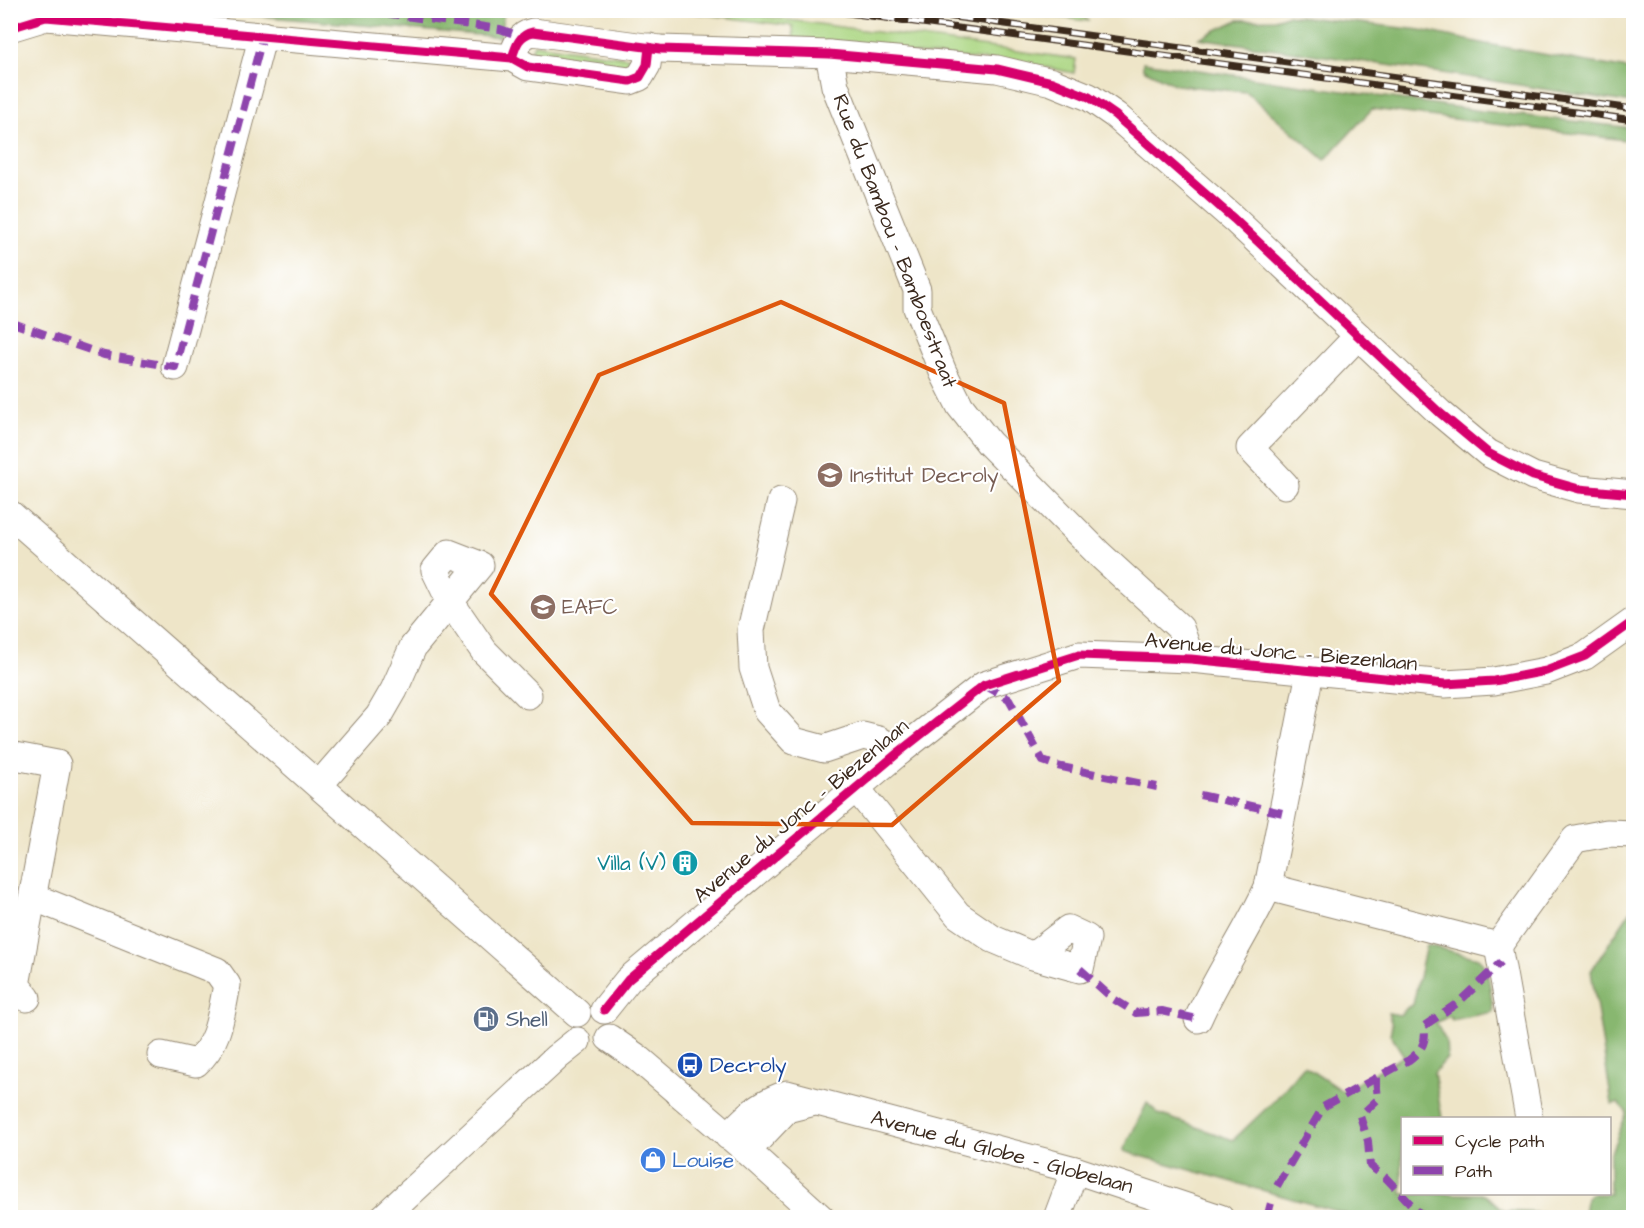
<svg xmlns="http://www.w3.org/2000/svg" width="1644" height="1228" font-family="'Architects Daughter',sans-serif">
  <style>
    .green { fill: #abd682; stroke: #738050; stroke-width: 1.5 }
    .forest { fill: #88b770; stroke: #627047; stroke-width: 1.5 }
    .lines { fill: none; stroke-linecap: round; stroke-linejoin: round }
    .minor-casing { stroke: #948873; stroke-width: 29 }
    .minor { stroke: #fff; stroke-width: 27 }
    .rail-casing { stroke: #3b2a1e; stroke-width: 7 }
    .rail { stroke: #fff; stroke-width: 4.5; stroke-dasharray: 14; stroke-linecap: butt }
    .quiet { stroke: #8e44ad; stroke-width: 8; stroke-dasharray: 15 8; stroke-linecap: butt }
    .cycleway-casing { stroke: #fff; stroke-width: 13 }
    .cycleway { stroke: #d6006c; stroke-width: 9 }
    .marked { fill: none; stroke: #df570d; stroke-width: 4.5; stroke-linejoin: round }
    .labels { text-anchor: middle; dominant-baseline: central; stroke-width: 4.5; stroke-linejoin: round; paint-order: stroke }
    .street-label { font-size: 21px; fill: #3b2a1e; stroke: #fff }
    .education-label { font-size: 21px; fill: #785e54; stroke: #fff; text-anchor: start }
    .culture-label { font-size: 21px; fill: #0d838f; stroke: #fff; text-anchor: end }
    .service-label { font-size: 21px; fill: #4e5e75; stroke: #fff; text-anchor: start }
    .transit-label { font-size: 21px; fill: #164399; stroke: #fff; text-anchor: start }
    .shop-label { font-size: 21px; fill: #366cbe; stroke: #fff; text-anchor: start }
  </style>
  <rect width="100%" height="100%" fill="#fff"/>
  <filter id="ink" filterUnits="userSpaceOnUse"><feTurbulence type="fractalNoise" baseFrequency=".0167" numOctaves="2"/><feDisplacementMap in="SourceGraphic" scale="12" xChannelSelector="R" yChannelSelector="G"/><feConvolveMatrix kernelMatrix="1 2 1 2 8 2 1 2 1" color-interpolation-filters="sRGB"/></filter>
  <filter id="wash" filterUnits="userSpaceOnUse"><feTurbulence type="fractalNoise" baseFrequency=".008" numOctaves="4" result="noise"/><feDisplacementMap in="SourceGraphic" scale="24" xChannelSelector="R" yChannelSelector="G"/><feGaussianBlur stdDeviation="1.35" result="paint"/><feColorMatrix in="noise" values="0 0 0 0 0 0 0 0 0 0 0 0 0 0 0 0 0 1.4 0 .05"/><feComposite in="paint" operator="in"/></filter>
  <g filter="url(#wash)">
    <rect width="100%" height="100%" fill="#eee5c8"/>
    <!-- green -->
    <g class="green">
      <polygon points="679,11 723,11 1076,59 1074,73 1030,64 794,43 793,26"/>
      <polygon points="1009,11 1080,11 1088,21"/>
      <polygon points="534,44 631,58 633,62 627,71 533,56 531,51"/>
    </g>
    <!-- forest -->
    <g class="forest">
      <polygon points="199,11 518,11 517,12 504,12 500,37"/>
      <polygon points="1287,15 1421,30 1486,44 1633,70 1633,103 1442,73 1199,38 1238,20 1275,19"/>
      <polygon points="1143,62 1482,111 1633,128 1633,141 1372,109 1325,160 1246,92 1176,85 1143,69"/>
      <path d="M1633 907V1217H1357L1123 1151 1147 1103 1159 1114 1233 1140 1275 1100 1304 1066 1342 1091 1404 1056 1390 1034 1392 1025 1388 1013 1400 1015 1408 1007 1413 1005 1426 945 1478 958C1490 967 1491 997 1493 1012L1452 1020 1449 1016 1436 1023 1446 1041 1447 1058 1434 1073 1442 1118H1402V1194H1485L1504 1211 1584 1215 1586 1200 1590 1194H1610V1155L1627 1112 1618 1103 1612 1104 1591 971Z"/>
    </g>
  </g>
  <g filter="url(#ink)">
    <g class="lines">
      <defs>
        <g id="minor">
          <polyline points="10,28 46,17 512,58 528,67 630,81 640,77 647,65 649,47"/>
          <polyline points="829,54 835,86 917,290 917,308 943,372 960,406 989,443 1099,554 1180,628 1191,659"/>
          <path d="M512 58C516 45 519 35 533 32L660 49 829 54 997 69 1052 82 1089 97 1115 115 1234 219 1440 413 1488 453 1533 476 1579 489 1634 494"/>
          <polyline points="175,367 263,35"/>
          <polyline points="1285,485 1250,448 1358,336"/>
          <polyline points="781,501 751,630 753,668 767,711 794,741 824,749 863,736 879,740 899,752"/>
          <polyline points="10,514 577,1013"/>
          <polyline points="10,755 57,764 16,985 27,998"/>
          <polyline points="319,785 379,716 394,690 413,647 480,565 449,553 435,570 451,603 484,651 528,695"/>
          <polyline points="856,788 958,915 993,939 1033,956 1080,969 1087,938 1068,929 1033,956"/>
          <polyline points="1268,887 1498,946 1575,839 1607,833 1634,834"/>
          <path d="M33 897 217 971 227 985C221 1013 219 1044 196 1063L161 1055"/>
          <polyline points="1498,946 1529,1118"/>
          <polyline points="604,1010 628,980 899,752 984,685 1079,655 1191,659 1445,684 1494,681 1546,671 1585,656 1634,621"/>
          <path d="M1198 1019C1218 974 1247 933 1268 887L1310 672"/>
          <polyline points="609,1038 638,1058 747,1151 821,1218"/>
          <path d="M728 1136C748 1115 760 1103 787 1094L1075 1170 1220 1218"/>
          <polyline points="747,1151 787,1109 811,1103"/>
          <polyline points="383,1218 557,1057 577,1041"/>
          <polyline points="1057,1218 1075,1170"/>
        </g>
      </defs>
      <!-- minor casing -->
      <use href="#minor" class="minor-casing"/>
      <!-- minor -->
      <use href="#minor" class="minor"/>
      <defs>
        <g id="rail">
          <polyline points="826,10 1634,120"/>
          <polyline points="902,10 1634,109"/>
        </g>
      </defs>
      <!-- rail casing -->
      <use href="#rail" class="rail-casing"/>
      <!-- rail -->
      <use href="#rail" class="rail"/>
      <!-- quiet -->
      <g class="quiet">
        <polyline points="361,10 500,29 522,37"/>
        <polyline points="10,322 104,355 175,367 263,35"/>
        <polyline points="984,685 1009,699 1043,761 1057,766 1157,787"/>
        <polyline points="1200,795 1283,813"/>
        <polyline points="1080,969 1112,998 1136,1013 1162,1011 1198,1019"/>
        <polyline points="1376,1078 1378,1099 1360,1116 1368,1141 1370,1166 1386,1178 1424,1218"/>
        <path d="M1277 1186 1323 1107 1409 1060C1422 1050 1427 1042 1424 1026L1459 1002 1501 962"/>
        <polyline points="1267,1218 1272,1199"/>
      </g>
      <defs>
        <g id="cycleway">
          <polyline points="10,28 46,17 512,58 528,67 630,81 640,77 647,65 649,47"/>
          <path d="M512 58C516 45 519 35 533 32L660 49 829 54 997 69 1052 82 1089 97 1115 115 1234 219 1440 413 1488 453 1533 476 1579 489 1634 494"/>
          <polyline points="604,1010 628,980 899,752 984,685 1079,655 1191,659 1445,684 1494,681 1546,671 1585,656 1634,621"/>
        </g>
      </defs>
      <!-- cycleway casing -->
      <use href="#cycleway" class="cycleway-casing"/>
      <!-- cycleway -->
      <use href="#cycleway" class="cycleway"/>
    </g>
  </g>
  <!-- marked area -->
  <path class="marked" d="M781 302 1004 403 1059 681 892 825 692 823 491 594 599 375Z"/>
  <!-- icons -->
  <defs>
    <symbol id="school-disc" viewBox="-11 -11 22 22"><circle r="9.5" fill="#8d6e63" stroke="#fff"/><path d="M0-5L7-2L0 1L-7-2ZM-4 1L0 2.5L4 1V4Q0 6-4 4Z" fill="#fff"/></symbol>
    <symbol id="university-disc" viewBox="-11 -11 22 22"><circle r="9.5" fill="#8d6e63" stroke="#fff"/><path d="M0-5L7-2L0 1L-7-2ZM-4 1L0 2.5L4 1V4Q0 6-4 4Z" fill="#fff"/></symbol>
    <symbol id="building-disc" viewBox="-11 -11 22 22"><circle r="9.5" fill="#0f9aa8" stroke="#fff"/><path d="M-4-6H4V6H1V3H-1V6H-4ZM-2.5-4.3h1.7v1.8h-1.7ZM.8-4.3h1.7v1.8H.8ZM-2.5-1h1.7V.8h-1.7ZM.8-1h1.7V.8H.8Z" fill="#fff"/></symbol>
    <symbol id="fuel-disc" viewBox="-11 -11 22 22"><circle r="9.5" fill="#5c6f8a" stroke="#fff"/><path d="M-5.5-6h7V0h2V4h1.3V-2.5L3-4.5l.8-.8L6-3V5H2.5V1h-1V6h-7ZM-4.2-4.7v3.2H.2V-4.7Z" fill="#fff"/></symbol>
    <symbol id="bus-disc" viewBox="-11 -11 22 22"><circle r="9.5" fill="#1a4fb4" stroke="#fff"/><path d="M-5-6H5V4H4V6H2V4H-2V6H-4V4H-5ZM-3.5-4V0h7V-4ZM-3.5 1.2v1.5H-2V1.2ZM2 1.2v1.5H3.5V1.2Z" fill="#fff"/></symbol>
    <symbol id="shop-disc" viewBox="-11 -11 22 22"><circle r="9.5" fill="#3f7fe0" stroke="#fff"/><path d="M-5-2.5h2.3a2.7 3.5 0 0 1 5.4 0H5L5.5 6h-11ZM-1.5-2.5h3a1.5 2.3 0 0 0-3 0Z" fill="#fff"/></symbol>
  </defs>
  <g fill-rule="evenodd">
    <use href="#school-disc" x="815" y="460" width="30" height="30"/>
    <use href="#university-disc" x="528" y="592" width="30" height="30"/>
    <use href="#building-disc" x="670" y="848" width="30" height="30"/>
    <use href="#fuel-disc" x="471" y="1004" width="30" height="30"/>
    <use href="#bus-disc" x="675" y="1050" width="30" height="30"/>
    <use href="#shop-disc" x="638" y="1145" width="30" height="30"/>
  </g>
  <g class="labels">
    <!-- street labels -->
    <g class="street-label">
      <text transform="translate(895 241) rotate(69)">Rue du Bambou - Bamboestraat</text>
      <text transform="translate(1281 652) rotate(5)">Avenue du Jonc - Biezenlaan</text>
      <text transform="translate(801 811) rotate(-40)">Avenue du Jonc - Biezenlaan</text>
      <text transform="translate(1002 1152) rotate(15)">Avenue du Globe - Globelaan</text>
    </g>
    <!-- education labels -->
    <g class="education-label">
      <text x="850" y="475">Institut Decroly</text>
      <text x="562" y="607">EAFC</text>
    </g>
    <!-- culture labels -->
    <g class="culture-label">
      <text x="666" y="863">Villa (V)</text>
    </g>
    <!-- service labels -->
    <g class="service-label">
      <text x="506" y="1019">Shell</text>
    </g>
    <!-- transit labels -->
    <g class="transit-label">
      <text x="710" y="1065">Decroly</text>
    </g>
    <!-- shop labels -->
    <g class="shop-label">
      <text x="672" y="1160">Louise</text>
    </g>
  </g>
  <!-- margin -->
  <rect width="1644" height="1228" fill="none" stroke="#fff" stroke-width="36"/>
  <!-- legend -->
  <rect x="1401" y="1117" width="210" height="78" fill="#ffffff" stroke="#b1aaa5" stroke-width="1.5"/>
  <rect x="1413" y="1136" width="30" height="9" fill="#d6006c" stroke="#b1aaa5" stroke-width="1.5"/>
  <text x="1455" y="1147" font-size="18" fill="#3b2a1e">Cycle path</text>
  <rect x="1413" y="1166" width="30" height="9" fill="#8e44ad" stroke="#b1aaa5" stroke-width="1.5"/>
  <text x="1455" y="1177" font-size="18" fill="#3b2a1e">Path</text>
</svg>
